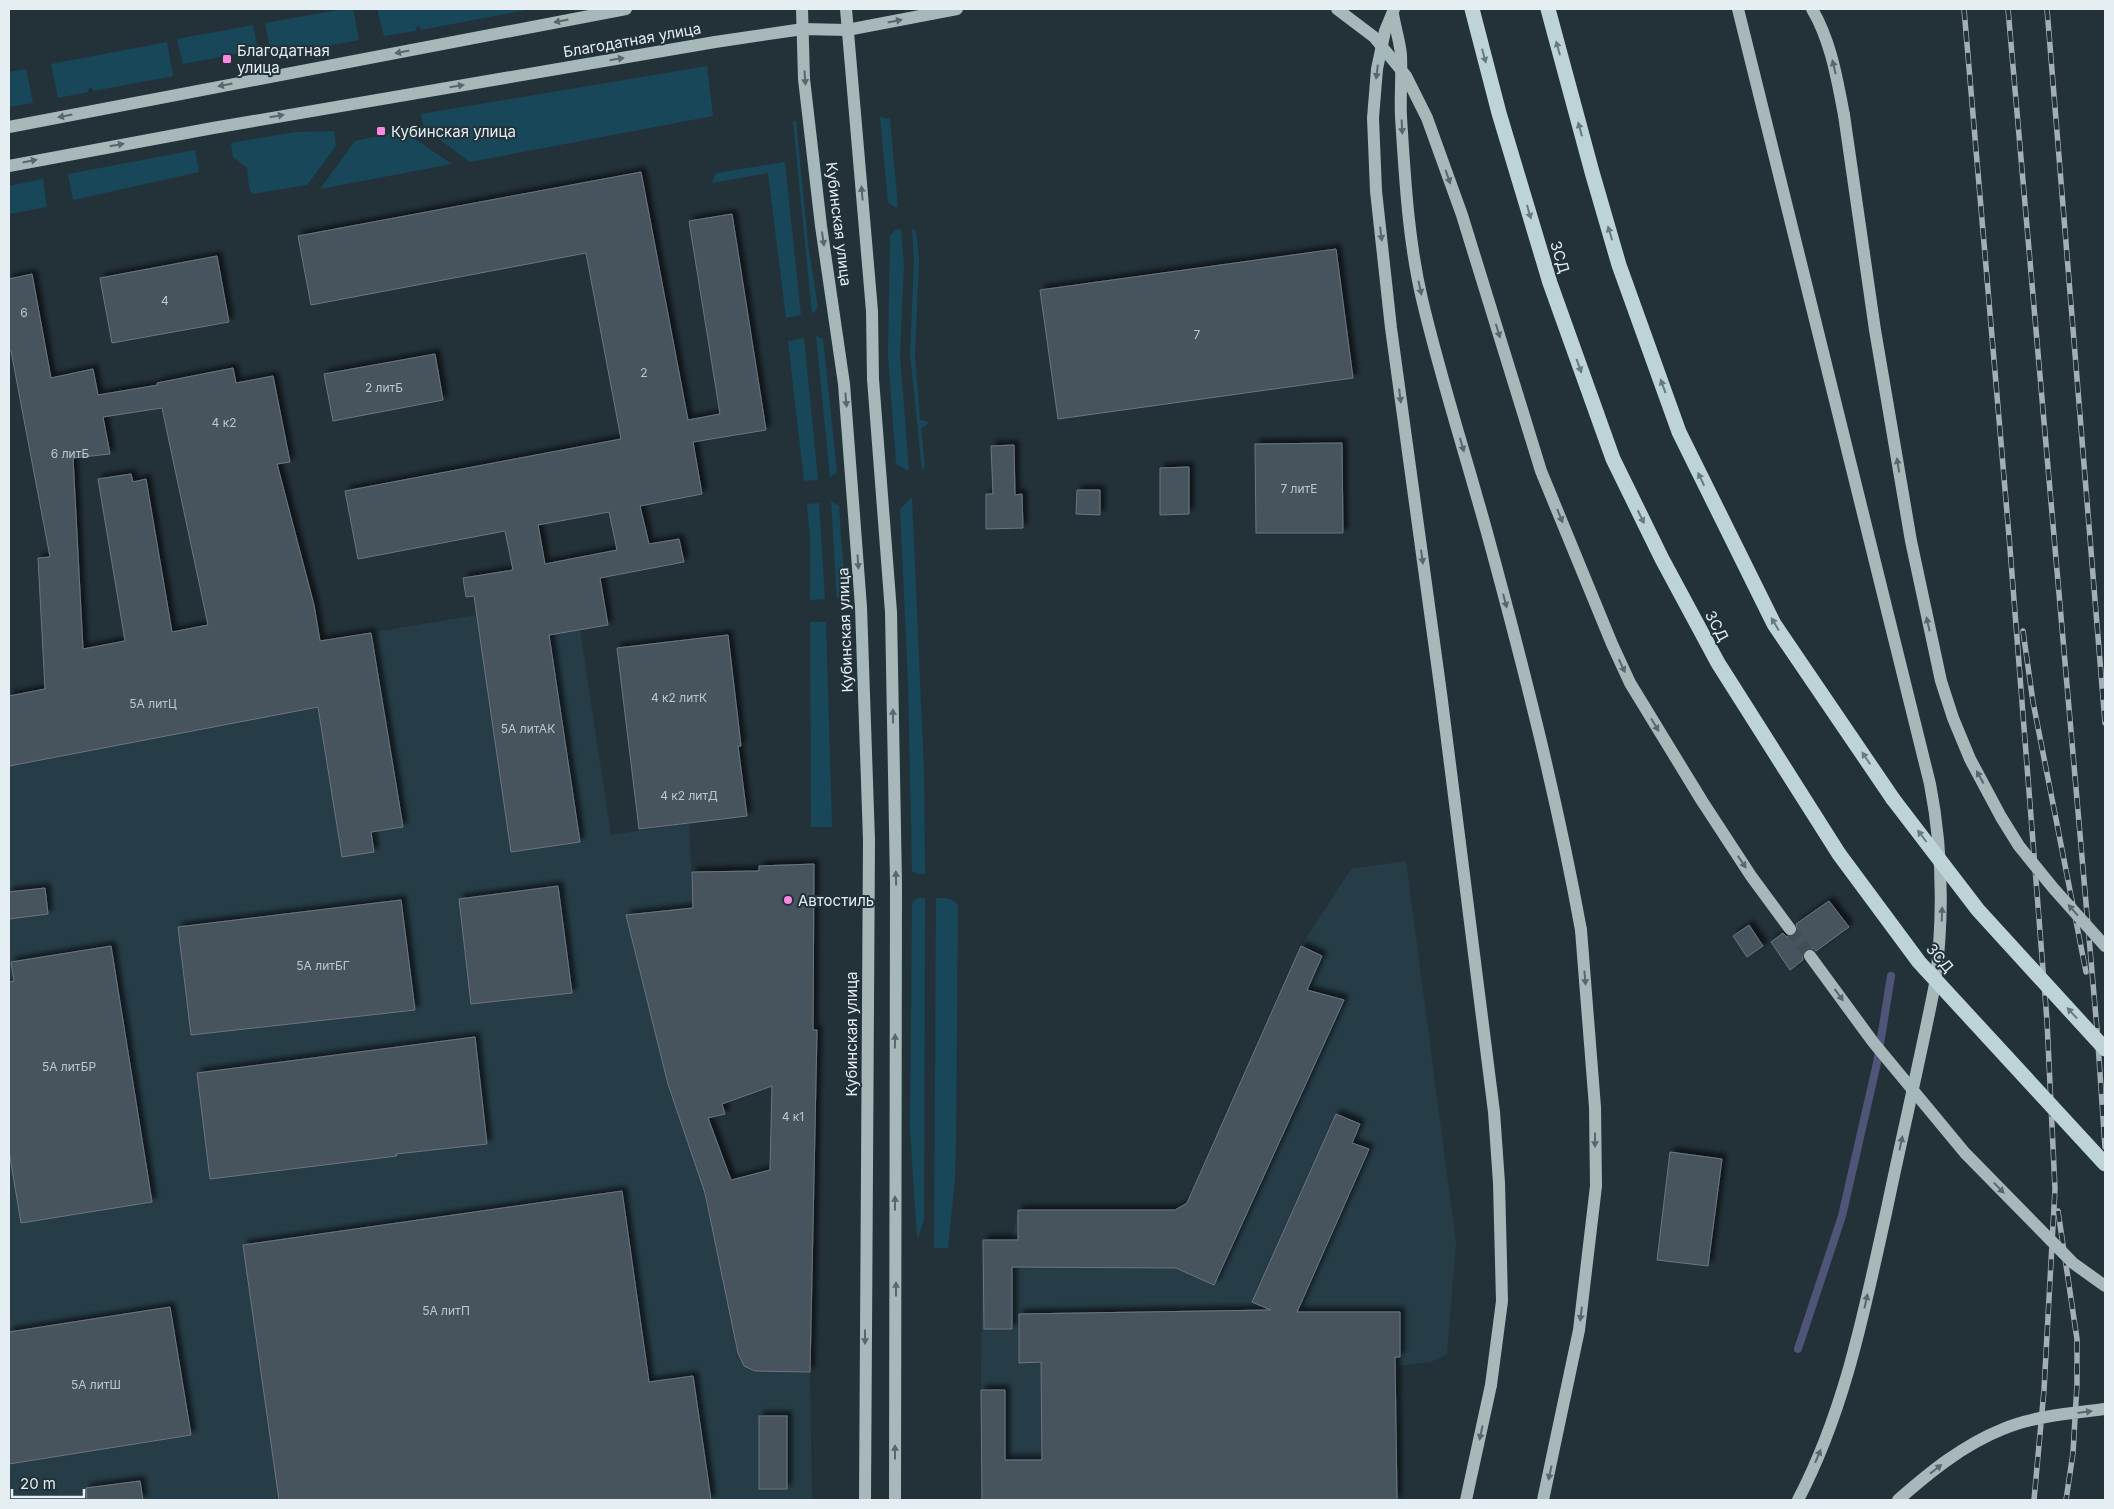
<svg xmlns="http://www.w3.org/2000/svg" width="2114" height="1509" font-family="Inter,sans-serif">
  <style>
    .built { fill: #263d47 }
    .green { fill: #18475a }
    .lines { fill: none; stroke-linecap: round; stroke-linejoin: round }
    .stream { stroke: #4f5579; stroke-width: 8 }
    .building { fill: #47525d; stroke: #6b7682; fill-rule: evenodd; filter: url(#shadow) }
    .primary-tunnel { stroke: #404e55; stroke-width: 12; stroke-dasharray: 12 6; stroke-linecap: butt }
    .primary { stroke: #a6b8ba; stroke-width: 12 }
    .highway { stroke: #bdd3d6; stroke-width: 15 }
    .rail-casing { stroke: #a4afb5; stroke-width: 5.5 }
    .rail { stroke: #233239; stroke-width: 4; stroke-dasharray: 11; stroke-linecap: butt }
    .primary-bridge { stroke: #a6b8ba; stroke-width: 12 }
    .highway-bridge { stroke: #bdd3d6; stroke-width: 15 }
    .oneway { fill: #57686d }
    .oneway2 { fill: #687a80 }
    .poi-dot { fill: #fd86e1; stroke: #233239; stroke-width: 2 }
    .labels { text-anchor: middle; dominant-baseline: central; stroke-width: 4; stroke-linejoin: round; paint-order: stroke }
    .number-label { font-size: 12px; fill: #bec7ce }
    .street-label { font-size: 15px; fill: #e5eef3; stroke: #233239 }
    .poi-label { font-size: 15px; fill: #e5eef3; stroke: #233239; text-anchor: start }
  </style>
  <defs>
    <filter id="shadow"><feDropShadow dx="4.5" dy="-4.5" stdDeviation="2.5" flood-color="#0009"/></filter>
  </defs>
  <rect width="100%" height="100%" fill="#233239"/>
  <!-- built -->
  <g class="built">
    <polygon points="477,615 580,630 611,835 689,823 693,908 626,916 668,1084 705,1193 738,1353 744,1366 755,1371 810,1372 812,1500 9,1500 9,695 285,643 308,643"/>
    <polygon points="1406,861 1456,1243 1447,1354 1431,1362 1399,1366 1399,1500 982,1500 981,1364 983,1240 1012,1240 1018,1210 1175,1210 1187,1203 1301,946 1351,869"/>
  </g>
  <!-- green -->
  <g class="green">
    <polygon points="344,9 353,9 359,40 272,57 265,23"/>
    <polygon points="377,9 531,9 421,30 420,26 416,27 416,31 384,36"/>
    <polygon points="253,25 258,50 183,64 177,39"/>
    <polygon points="167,42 173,76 93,91 92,88 88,89 88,92 58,98 51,64"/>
    <polygon points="707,66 713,116 470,162 424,128 421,114"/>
    <polygon points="26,69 33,103 9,107 9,72"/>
    <polygon points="880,117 890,119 898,207 894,207 888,202"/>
    <polygon points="793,121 796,121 808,244 818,307 812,314"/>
    <polygon points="334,131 336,146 307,185 252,194 249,187 247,168 233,157 231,143 295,132"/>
    <polygon points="403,131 452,164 320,189 355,141"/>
    <polygon points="195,150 199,172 73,200 68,174"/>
    <polygon points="785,162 801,315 786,318 768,173 712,183 716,173"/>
    <polygon points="43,179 47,207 9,214 9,186"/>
    <polygon points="912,228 916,231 919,259 915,355 920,420 927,421 928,424 921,428 925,467 922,471 910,354 914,260"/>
    <polygon points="901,229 904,265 900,354 909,471 896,464 888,355 890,236 895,230"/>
    <polygon points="816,336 823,339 837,472 830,478"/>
    <polygon points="804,338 818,480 804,481 788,341"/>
    <polygon points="912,498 924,771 925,874 918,874 912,871 908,682 900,509"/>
    <polygon points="831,501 839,506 845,590 837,599"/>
    <polygon points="819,503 825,599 810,600 810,537 807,504"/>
    <polygon points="810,622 826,622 832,827 811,827"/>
    <polygon points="917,898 925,898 924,1220 919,1236 917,1236 910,1131 912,903"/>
    <path d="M936 898C946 898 953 897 958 906L956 1143 955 1178 948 1248H934Z"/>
  </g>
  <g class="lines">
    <!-- stream -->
    <polyline class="stream" points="1798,1349 1842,1216 1877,1063 1891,976"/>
  </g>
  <!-- building -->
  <g class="building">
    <path d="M641 172 688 420 720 414 689 221 732 214 766 430 693 442 702 494 640 506 649 544 679 539 684 562 600 578 608 625 549 635 580 842 511 852 474 596 466 597 463 578 513 570 505 531 358 559 345 491 621 439 586 253 311 305 298 236ZM609 512 617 550 545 564 538 525Z"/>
    <polygon points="1336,249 1353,378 1058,419 1040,290"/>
    <polygon points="217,256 229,322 112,343 100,278"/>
    <path d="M32 274 51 378 93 369 98 395 158 385 157 383 233 368 236 383 273 376 290 462 277 464 314 605 320 641 371 633 403 827 371 832 374 852 342 857 318 707 9 766V696L45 689 38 558 50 557 11 351H9V279ZM162 408 208 625 172 632 146 479 133 482 131 474 98 479 125 641 83 649 73 458 110 454 103 417Z"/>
    <polygon points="435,354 443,400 333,421 324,374"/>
    <polygon points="1342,443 1343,533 1256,533 1255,444"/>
    <polygon points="1014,445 1015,495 1022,494 1023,528 986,529 986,494 993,494 991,446"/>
    <polygon points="1189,467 1189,514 1160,515 1160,468"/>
    <polygon points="1077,490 1100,490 1100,515 1076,514"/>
    <polygon points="728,635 741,746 738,746 747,816 639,829 617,648"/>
    <path d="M814 864 813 1030H817L810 1372 755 1371 744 1366 738 1353 705 1193 668 1084 626 915 693 908 692 872 759 871V866ZM772 1086 770 1170 731 1180 708 1118 725 1114 722 1104Z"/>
    <polygon points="558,886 572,993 471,1004 459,899"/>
    <polygon points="45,888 48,914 9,919 9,892"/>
    <polygon points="401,900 415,1010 191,1035 178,927"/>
    <polygon points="1829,901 1849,927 1816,951 1813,948 1806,949 1802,953 1803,960 1790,970 1771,942 1783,933 1787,937 1794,936 1798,932 1796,924"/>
    <polygon points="1749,925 1763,946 1747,957 1733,936"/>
    <polygon points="111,946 152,1202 21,1223 9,1151 9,982 14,981 11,962"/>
    <polygon points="1301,946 1322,956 1307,990 1344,1000 1214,1285 1176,1268 1012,1267 1012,1329 984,1329 983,1240 1018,1240 1018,1210 1175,1210 1187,1203"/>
    <polygon points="475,1037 487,1144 396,1154 397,1156 210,1179 197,1073"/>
    <polygon points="1336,1114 1360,1124 1352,1143 1369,1149 1297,1312 1400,1312 1400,1357 1395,1357 1397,1500 982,1500 981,1390 1005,1390 1005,1460 1042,1460 1041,1362 1019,1363 1019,1314 1271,1310 1252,1302"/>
    <polygon points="1670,1152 1722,1159 1708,1266 1657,1260"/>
    <polygon points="622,1191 649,1382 693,1376 711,1500 279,1500 243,1245"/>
    <polygon points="170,1307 191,1435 9,1464 9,1332"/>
    <rect x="759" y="1416" width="28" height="73"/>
    <polygon points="140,1481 143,1500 87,1500 86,1488"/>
  </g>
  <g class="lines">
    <!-- primary-tunnel -->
    <polyline class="primary-tunnel" points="1790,929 1810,956"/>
    <!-- primary -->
    <g class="primary">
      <polyline points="802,9 804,79 821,226 844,384 861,607 869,840 865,1500"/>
      <polyline points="846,9 872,311 873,379 891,612 896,883 895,1500"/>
      <polyline points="1337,9 1374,37 1406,76 1427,118 1462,215 1541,471 1612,644 1630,683 1702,801 1751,876 1790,929"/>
      <path d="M1738 9 1930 784C1943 851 1944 916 1935 984 1920 1060 1902 1136 1886 1213 1864 1312 1845 1410 1798 1500"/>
      <path d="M1812 9C1831 41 1837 79 1844 115"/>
      <polyline points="9,127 626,9"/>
      <polyline points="9,166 213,128 715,42 803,29 847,30 957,9"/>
      <polyline points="1466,1500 1491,1385"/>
      <polyline points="1543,1500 1579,1330 1596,1186 1595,1107 1581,930"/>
    </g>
    <!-- highway -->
    <polyline class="highway" points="1548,9 1592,172 1619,265 1679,432 1774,624 1893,799"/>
    <defs>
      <g id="rail">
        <polyline points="1964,9 2009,536 2047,1021 2055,1189 2044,1390 2034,1500"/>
        <polyline points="2008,9 2097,1029 2105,1147"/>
        <polyline points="2047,9 2105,723"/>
        <polyline points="2023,631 2033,702 2086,972"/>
        <polyline points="2058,1211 2077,1339 2077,1384 2073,1453 2066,1500"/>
      </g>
    </defs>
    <!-- rail casing -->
    <use href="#rail" class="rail-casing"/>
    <!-- rail -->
    <use href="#rail" class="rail"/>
    <!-- primary-bridge -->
    <g class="primary-bridge">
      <polyline points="1394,9 1385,31 1377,69 1373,118 1376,191 1391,328 1441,693 1494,1112 1499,1183 1502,1301 1491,1385"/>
      <path d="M1393 14C1395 27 1400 42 1401 55 1402 76 1400 96 1401 117 1405 178 1408 239 1422 299 1441 380 1467 459 1489 540 1524 669 1557 798 1581 930"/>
      <polyline points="1844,115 1875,330 1911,541 1941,681 1953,718 1970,759 2001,817 2019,846 2054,889 2105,946"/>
      <polyline points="1810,956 1873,1042 1965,1153 2073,1263 2105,1286"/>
      <path d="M1898 1500C1930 1472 1963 1445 2003 1429 2033 1416 2073 1413 2105 1409"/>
    </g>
    <!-- highway-bridge -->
    <g class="highway-bridge">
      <polyline points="1472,9 1499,113 1550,283 1613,459 1662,559 1718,663 1839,854 1919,962 2105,1164"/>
      <polyline points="1893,799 1978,910 2105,1049"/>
    </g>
  </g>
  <!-- one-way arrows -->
  <defs><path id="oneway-solid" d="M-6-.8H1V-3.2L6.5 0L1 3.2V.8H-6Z" transform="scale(1.25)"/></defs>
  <g class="oneway">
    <use href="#oneway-solid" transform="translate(561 21) rotate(169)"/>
    <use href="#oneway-solid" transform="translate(895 21) rotate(-11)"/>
    <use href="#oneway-solid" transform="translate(402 52) rotate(169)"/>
    <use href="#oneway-solid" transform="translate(617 59) rotate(-9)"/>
    <use href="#oneway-solid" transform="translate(1834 67) rotate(-103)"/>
    <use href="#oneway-solid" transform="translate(1377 72) rotate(97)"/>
    <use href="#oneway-solid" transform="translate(805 78) rotate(86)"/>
    <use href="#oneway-solid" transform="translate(225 85) rotate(169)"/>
    <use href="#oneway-solid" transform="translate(457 86) rotate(-9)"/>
    <use href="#oneway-solid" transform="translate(65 116) rotate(169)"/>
    <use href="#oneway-solid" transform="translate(277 116) rotate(-10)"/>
    <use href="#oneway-solid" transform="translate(1402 127) rotate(87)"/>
    <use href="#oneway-solid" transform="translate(117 145) rotate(-10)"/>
    <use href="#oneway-solid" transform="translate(30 161) rotate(-11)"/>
    <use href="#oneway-solid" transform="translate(1448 177) rotate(70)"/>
    <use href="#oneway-solid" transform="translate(862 193) rotate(-95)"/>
    <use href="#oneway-solid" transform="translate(1381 234) rotate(83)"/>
    <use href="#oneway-solid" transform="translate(823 239) rotate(82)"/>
    <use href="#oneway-solid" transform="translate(1420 288) rotate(78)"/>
    <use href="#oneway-solid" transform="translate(1498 331) rotate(73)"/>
    <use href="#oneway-solid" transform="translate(1400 396) rotate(83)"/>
    <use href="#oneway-solid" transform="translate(846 400) rotate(85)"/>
    <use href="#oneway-solid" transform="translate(1462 445) rotate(74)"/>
    <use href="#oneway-solid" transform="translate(1898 465) rotate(-99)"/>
    <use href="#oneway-solid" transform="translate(1560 516) rotate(68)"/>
    <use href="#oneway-solid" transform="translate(1422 557) rotate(82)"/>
    <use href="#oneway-solid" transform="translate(858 562) rotate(86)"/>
    <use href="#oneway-solid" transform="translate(1505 601) rotate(75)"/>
    <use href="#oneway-solid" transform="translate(1928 624) rotate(-103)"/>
    <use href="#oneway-solid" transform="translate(1622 666) rotate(65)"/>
    <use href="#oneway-solid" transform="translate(893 716) rotate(-91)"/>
    <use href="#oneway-solid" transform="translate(1655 725) rotate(59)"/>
    <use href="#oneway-solid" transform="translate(1980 777) rotate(-119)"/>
    <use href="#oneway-solid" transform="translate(1742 862) rotate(56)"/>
    <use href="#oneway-solid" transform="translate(896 878) rotate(-91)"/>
    <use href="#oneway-solid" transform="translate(2073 910) rotate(-132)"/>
    <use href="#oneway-solid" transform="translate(1942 914) rotate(-88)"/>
    <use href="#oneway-solid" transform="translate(1585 978) rotate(85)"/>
    <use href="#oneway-solid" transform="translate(1839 995) rotate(54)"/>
    <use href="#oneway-solid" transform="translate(895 1041) rotate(-89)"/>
    <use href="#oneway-solid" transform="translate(1595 1140) rotate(90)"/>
    <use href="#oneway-solid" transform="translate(1901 1143) rotate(-78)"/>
    <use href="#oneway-solid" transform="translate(1999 1188) rotate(46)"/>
    <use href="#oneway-solid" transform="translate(895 1203) rotate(-90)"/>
    <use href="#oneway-solid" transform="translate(896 1289) rotate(-90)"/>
    <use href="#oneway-solid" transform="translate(1866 1301) rotate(-78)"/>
    <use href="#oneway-solid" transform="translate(1581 1314) rotate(97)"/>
    <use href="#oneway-solid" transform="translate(865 1337) rotate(90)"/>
    <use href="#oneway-solid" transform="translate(2085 1412) rotate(-7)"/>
    <use href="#oneway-solid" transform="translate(1481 1433) rotate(102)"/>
    <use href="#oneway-solid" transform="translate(895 1452) rotate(-90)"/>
    <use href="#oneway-solid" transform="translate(1818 1456) rotate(-67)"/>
    <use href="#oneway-solid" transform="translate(1936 1469) rotate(-38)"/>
    <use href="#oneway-solid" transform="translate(1550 1473) rotate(102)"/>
  </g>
  <g class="oneway2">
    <use href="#oneway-solid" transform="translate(1558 48) rotate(-105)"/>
    <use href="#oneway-solid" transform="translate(1484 56) rotate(75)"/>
    <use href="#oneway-solid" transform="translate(1580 129) rotate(-105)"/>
    <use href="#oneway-solid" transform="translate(1529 212) rotate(74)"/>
    <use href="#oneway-solid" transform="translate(1610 233) rotate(-107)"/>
    <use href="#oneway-solid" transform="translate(1579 366) rotate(70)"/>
    <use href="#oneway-solid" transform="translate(1663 386) rotate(-110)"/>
    <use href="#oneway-solid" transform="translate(1701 479) rotate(-115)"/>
    <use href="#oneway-solid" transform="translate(1641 517) rotate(64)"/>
    <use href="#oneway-solid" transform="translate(1775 624) rotate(-121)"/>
    <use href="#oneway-solid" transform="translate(1866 758) rotate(-124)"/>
    <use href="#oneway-solid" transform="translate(1922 836) rotate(-127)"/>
    <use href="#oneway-solid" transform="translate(2072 1013) rotate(-133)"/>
  </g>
  <!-- markers -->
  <g class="poi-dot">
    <rect x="222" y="54" width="10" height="10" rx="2.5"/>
    <rect x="376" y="126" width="10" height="10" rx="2.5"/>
    <circle cx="788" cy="900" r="5"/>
  </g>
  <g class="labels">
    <!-- number labels -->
    <g class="number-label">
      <text x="165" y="300">4</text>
      <text x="24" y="312">6</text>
      <text x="1197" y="334">7</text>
      <text x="644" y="372">2</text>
      <text x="384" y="387">2 литБ</text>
      <text x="224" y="422">4 к2</text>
      <text x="70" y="453">6 литБ</text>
      <text x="1299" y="488">7 литЕ</text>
      <text x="679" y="697">4 к2 литК</text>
      <text x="153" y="703">5А литЦ</text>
      <text x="528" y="728">5А литАК</text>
      <text x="689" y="795">4 к2 литД</text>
      <text x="323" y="965">5А литБГ</text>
      <text x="69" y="1066">5А литБР</text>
      <text x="793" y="1116">4 к1</text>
      <text x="446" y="1310">5А литП</text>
      <text x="96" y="1384">5А литШ</text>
    </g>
    <!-- street labels -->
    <g class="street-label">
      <text transform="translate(632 40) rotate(-10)">Благодатная улица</text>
      <text transform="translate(839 224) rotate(83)">Кубинская улица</text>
      <text transform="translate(1560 257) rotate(73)">ЗСД</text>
      <text transform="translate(1717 626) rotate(62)">ЗСД</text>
      <text transform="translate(845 630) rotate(-92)">Кубинская улица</text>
      <text transform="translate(1940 958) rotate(49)">ЗСД</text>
      <text transform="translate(851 1034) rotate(-90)">Кубинская улица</text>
    </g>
    <!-- poi labels -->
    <g class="poi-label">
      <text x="237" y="50">Благодатная<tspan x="237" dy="17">улица</tspan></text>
      <text x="391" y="131">Кубинская улица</text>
      <text x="798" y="900">Автостиль</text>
    </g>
  </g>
  <!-- border -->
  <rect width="2114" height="1509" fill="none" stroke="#e5eef3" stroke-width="20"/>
  <!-- scale -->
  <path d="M12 1489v8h72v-8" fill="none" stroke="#e5eef3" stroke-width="2.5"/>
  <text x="20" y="1489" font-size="15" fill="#e5eef3" stroke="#233239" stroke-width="4" paint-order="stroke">20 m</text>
</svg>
